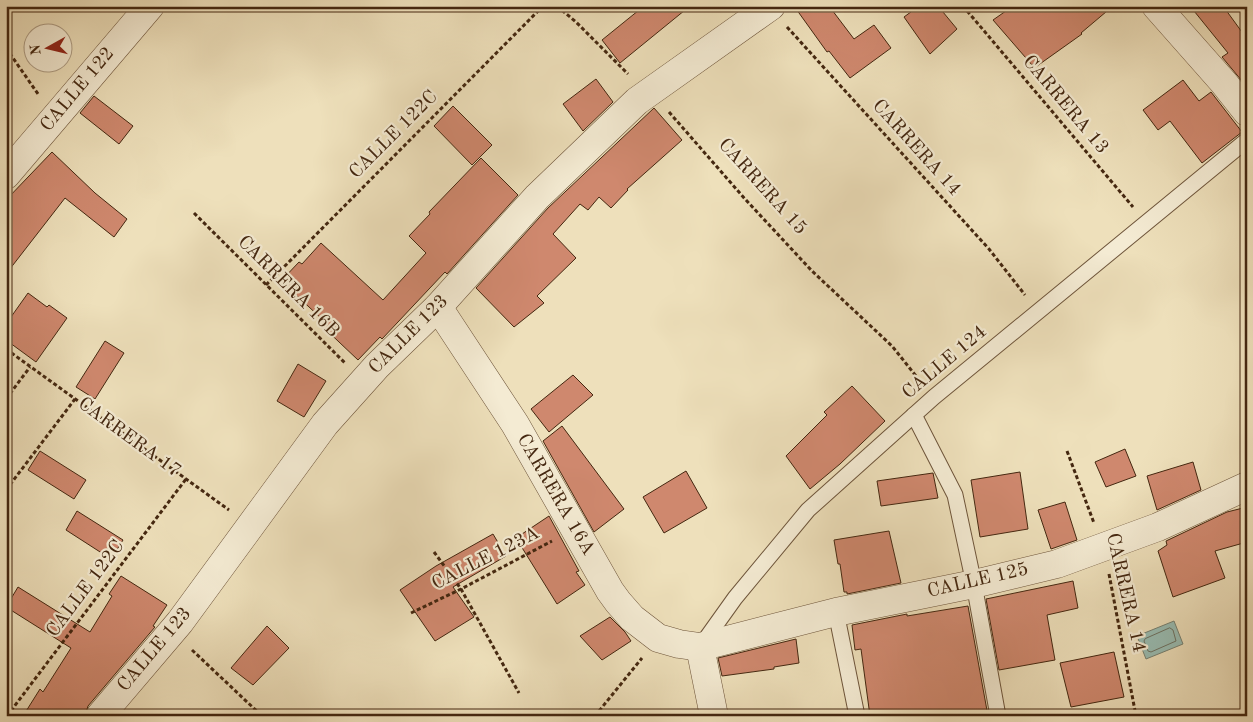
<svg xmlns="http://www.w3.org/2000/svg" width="1253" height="722" font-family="'Old Standard TT',serif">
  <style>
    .water { fill: #99bdb3; stroke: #778172 }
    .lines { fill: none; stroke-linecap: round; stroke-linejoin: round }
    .shore { stroke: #6e7262; stroke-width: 1 }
    .building { fill: #cf886e; stroke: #442710 }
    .service-casing { stroke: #6e553b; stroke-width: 17 }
    .minor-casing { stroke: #6e553b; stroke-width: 29 }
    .path { stroke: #442710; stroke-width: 3; stroke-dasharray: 4 2.5; stroke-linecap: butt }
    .service { stroke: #f4ebd3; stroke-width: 15 }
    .minor { stroke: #f4ebd3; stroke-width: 28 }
    .labels { text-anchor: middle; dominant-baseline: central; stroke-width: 4.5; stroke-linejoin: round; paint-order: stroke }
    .street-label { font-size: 19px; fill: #442710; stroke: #f4ebd3 }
  </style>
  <rect width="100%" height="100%" fill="#eee0bb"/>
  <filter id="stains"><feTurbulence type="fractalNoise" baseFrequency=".004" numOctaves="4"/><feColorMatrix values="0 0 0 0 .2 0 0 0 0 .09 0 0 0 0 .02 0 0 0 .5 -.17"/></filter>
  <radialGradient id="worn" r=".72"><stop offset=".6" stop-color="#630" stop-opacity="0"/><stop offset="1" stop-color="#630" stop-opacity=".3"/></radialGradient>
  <!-- water -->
  <polygon class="water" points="1174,621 1183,644 1146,659 1137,636"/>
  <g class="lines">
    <!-- shore -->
    <polygon class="shore" points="1170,628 1173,630 1176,641 1151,652 1148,651 1144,641 1145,639"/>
  </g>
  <!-- building -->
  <g class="building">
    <polygon points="644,6 690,6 620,63 602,40"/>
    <polygon points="794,6 829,6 854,39 874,25 891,48 850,78 829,51 827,52"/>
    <polygon points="919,6 938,6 957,29 930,54 904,17"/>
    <polygon points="1013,6 1113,6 1081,33 1082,34 1037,66 1034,63 1032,65 993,20"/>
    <polygon points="1190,6 1223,6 1247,39 1247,87 1222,57 1228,53"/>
    <polygon points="596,79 613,102 583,131 563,104"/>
    <polygon points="1183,80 1199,101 1211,92 1242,132 1202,163 1170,121 1158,130 1143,110"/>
    <polygon points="94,96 133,126 119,144 80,113"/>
    <polygon points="453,106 492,145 472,165 434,126"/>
    <polygon points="654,108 682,140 627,189 628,190 611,208 599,197 588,210 580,204 553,234 576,258 537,296 544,303 514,327 476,288 548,208"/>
    <polygon points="52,152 95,193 127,219 114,237 65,198 6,274 6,200"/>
    <polygon points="481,158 518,195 447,274 445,272 382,339 380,337 358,360 320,324 323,320 281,281 299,262 302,264 321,243 383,300 426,253 409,236 430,214 429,212"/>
    <polygon points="28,293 47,307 49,305 67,318 36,362 6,340 6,324"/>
    <polygon points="105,341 124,353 95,399 76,387"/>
    <polygon points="298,364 326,381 304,417 277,401"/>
    <polygon points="573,375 593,395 549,432 531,409"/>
    <polygon points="852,386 885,421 840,464 810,489 786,456 827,415 824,412"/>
    <polygon points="562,426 624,509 594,532 543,441"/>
    <polygon points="1125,449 1136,476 1106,487 1095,462"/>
    <polygon points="40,451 86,480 74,499 28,470"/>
    <polygon points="1193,462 1201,490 1157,510 1147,476"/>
    <polygon points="686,471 707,508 664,533 643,497"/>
    <polygon points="1020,472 1028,529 980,537 971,480"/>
    <polygon points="933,473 938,498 881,506 877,481"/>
    <polygon points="1065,502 1077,540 1051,549 1038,510"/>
    <polygon points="1247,507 1247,542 1215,551 1225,578 1173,597 1158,551 1167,545 1166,541 1227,512"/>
    <polygon points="77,511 123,540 111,559 66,530"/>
    <polygon points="549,516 579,571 576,572 585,585 557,604 516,538"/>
    <polygon points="889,531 901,583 847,594 847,592 844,592 840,564 838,564 834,540"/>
    <polygon points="493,534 506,556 453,587 474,617 435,641 400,590 436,566"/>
    <polygon points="121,576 167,605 153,626 155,627 88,706 85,716 23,716 40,689 43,692 71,648 6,607 18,587 90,632 112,596 109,594"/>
    <polygon points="1073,581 1078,608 1047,615 1055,660 999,670 986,599"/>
    <polygon points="968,606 988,716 870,716 861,649 855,650 852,625 907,614 907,616"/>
    <polygon points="610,617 625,632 631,641 602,660 580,636"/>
    <polygon points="267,626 289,648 253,685 231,668"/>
    <polygon points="796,639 799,663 774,667 774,669 722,676 718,658"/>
    <polygon points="1114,652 1124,697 1071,707 1060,663"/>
  </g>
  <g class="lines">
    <defs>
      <g id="service">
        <polyline points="914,415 955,495 974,584 998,716"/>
        <polyline points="836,612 857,716"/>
        <polyline points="700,647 735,598 808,510 934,397 1247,140"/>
      </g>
      <g id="minor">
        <polyline points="1156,6 1224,83 1247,112"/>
        <polyline points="6,175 150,6"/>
        <polyline points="438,307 515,424 610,591 618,602 632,618 658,638 679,644 700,647 836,612 974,584 1057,564 1158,527 1247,486"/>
        <polyline points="700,647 714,716"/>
        <polyline points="100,716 180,622 325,424 377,366 438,307 537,197 637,101 771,6"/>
      </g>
    </defs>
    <!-- service casing -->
    <use href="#service" class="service-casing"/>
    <!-- minor casing -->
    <use href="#minor" class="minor-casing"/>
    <!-- path -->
    <g class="path">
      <polyline points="557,6 576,22 628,74"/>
      <polyline points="963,6 1133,207"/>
      <polyline points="787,27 989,249 1025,295"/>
      <polyline points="6,48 38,94"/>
      <polyline points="669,112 745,199 812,271 892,346 920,381"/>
      <polyline points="194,213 345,363"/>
      <polyline points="266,285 543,6"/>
      <polyline points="6,349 229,510"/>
      <polyline points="6,399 30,367"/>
      <polyline points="1067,451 1094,523"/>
      <polyline points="6,490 75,399"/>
      <polyline points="434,552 461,589 519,693"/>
      <polyline points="1109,574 1136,716"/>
      <polyline points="411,613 461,589 552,541"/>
      <polyline points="192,650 262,716"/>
      <polyline points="7,716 186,479"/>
      <polyline points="595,716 642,658"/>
    </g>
    <!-- service -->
    <use href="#service" class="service"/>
    <!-- minor -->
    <use href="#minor" class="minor"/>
  </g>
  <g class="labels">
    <!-- street labels -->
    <g class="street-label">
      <text transform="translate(78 90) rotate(-50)">CALLE 122</text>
      <text transform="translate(1065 105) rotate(50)">CARRERA 13</text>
      <text transform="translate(394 135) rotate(-45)">CALLE 122C</text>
      <text transform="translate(916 148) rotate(48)">CARRERA 14</text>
      <text transform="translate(762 187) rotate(48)">CARRERA 15</text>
      <text transform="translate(288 287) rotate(45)">CARRERA 16B</text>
      <text transform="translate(409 335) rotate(-45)">CALLE 123</text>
      <text transform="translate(945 363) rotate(-40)">CALLE 124</text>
      <text transform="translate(129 438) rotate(36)">CARRERA 17</text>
      <text transform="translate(555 495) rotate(60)">CARRERA 16A</text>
      <text transform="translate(486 559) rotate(-27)">CALLE 123A</text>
      <text transform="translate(978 581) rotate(-13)">CALLE 125</text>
      <text transform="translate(86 589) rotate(-53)">CALLE 122C</text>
      <text transform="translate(1125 593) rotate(77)">CARRERA 14</text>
      <text transform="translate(155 650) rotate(-50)">CALLE 123</text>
    </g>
  </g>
  <!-- margin -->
  <rect width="1253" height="722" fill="none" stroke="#eee0bb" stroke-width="25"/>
  <rect x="8" y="8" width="1238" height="707" fill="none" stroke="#442710" stroke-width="2.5"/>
  <rect x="12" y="12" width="1228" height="697" fill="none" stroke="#442710"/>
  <!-- north arrow -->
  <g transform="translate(48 48) rotate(262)"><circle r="24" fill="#f4ebd3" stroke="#ae9d85"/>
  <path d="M0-4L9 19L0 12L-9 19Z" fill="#8f2418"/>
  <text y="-8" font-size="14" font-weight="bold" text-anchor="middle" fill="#442710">N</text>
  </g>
  <rect width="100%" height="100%" filter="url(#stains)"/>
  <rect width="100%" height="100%" fill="url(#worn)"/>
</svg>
